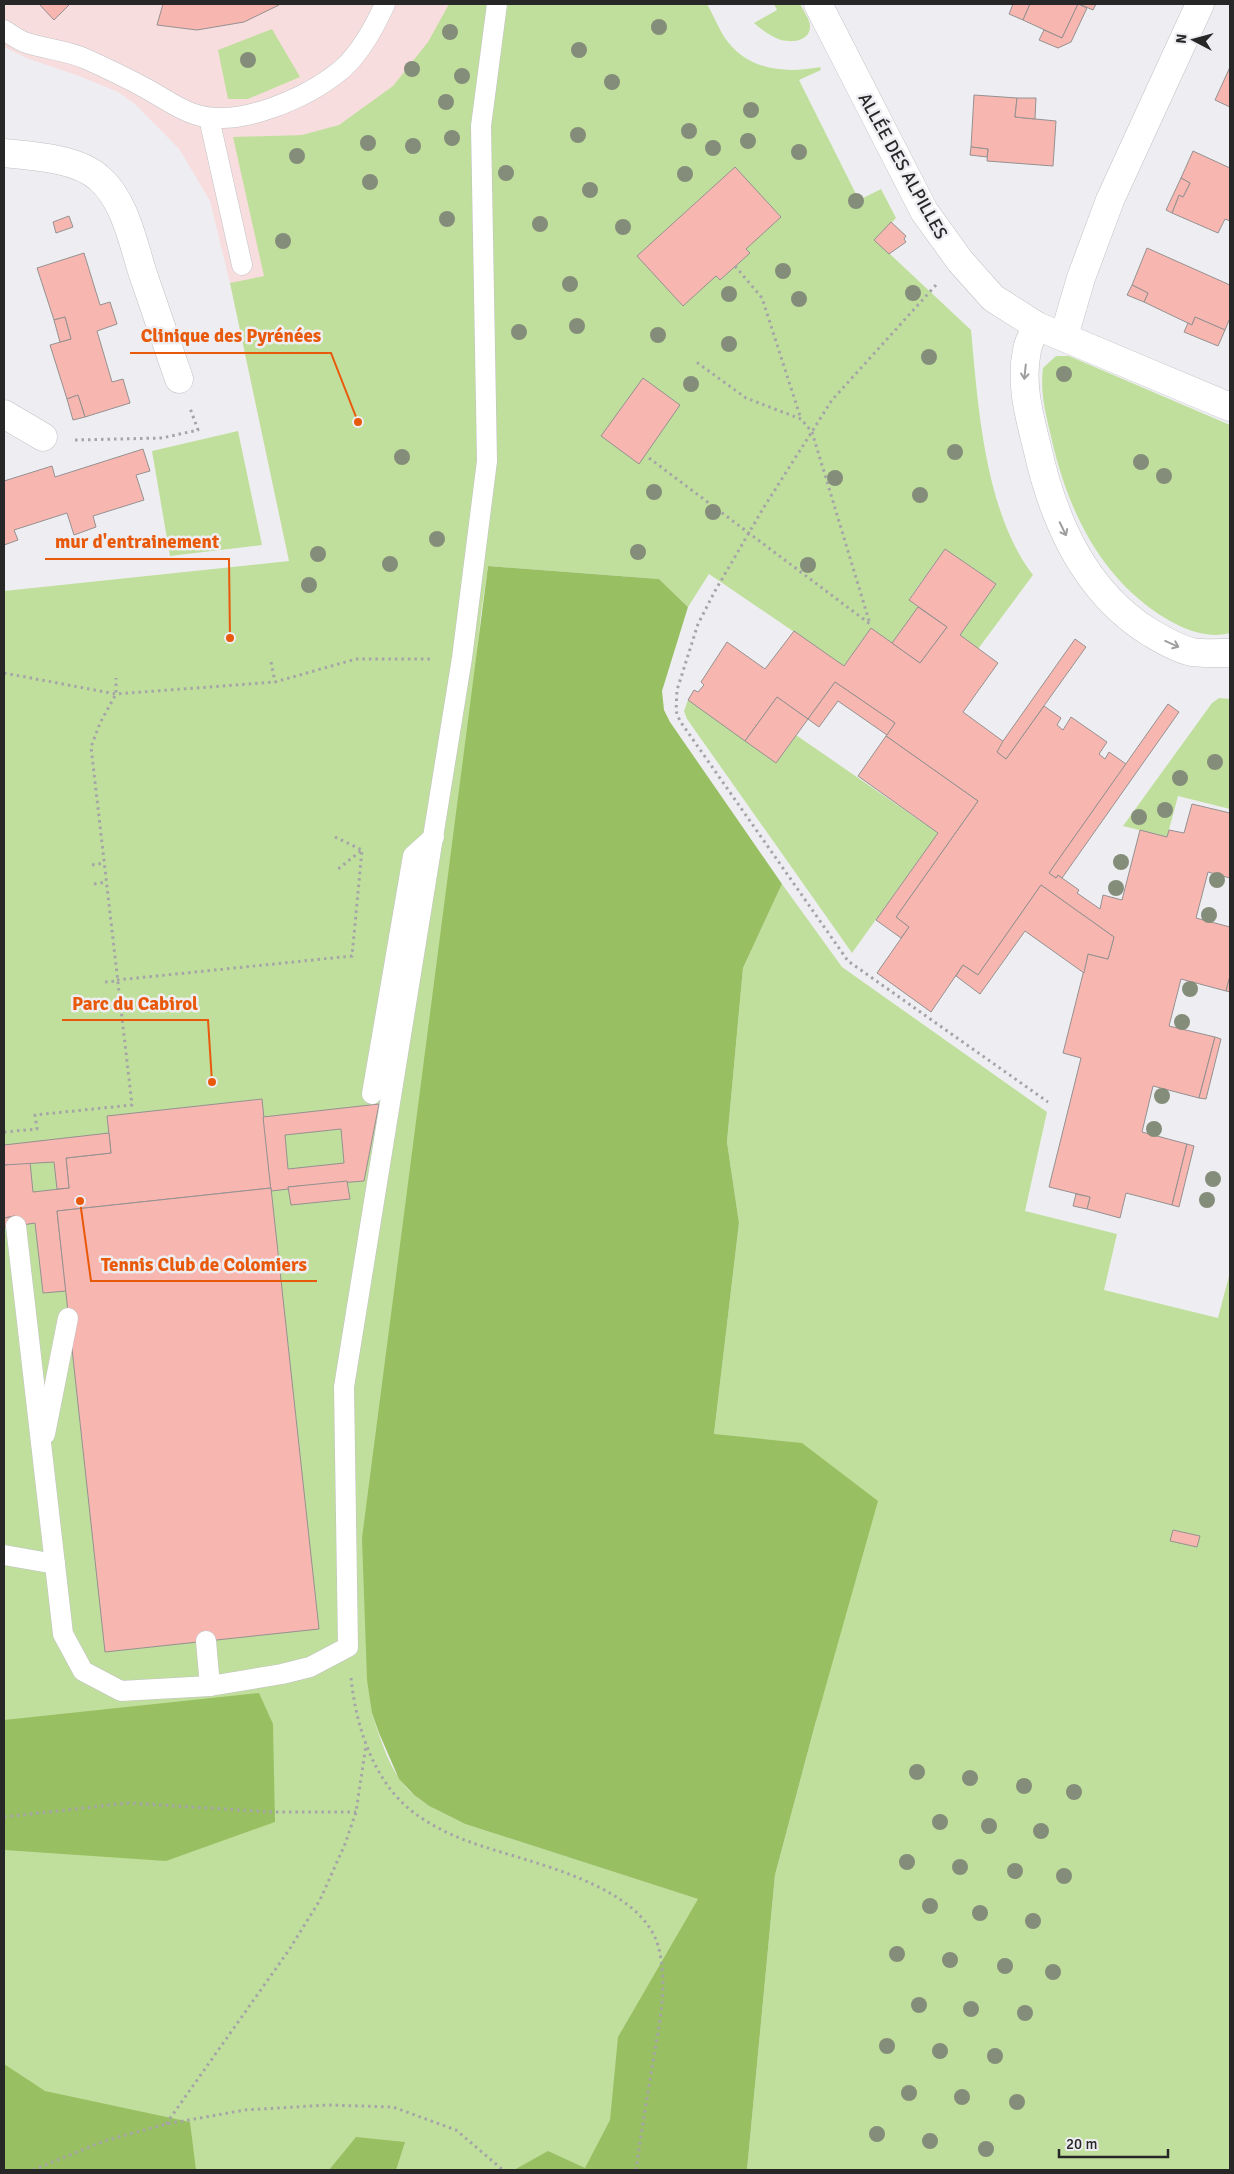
<svg xmlns="http://www.w3.org/2000/svg" width="1234" height="2174" font-family="Signika,sans-serif">
  <style>
    .medical { fill: #f8ddde }
    .green { fill: #c1df9c }
    .forest { fill: #99bf63 }
    .building { fill: #f7b6af; stroke: #959191; fill-rule: evenodd }
    .lines { fill: none; stroke-linecap: round; stroke-linejoin: round }
    .service-casing { stroke: #c1c1c4; stroke-width: 21 }
    .minor-casing { stroke: #c1c1c4; stroke-width: 29 }
    .path { stroke: #a5a5a8; stroke-width: 3; stroke-dasharray: 2.5 4; stroke-linecap: butt }
    .service { stroke: #fff; stroke-width: 20 }
    .minor { stroke: #fff; stroke-width: 28 }
    .tree { fill: #848d7a }
    .oneway { stroke: #9e9e9e }
    .labels { text-anchor: middle; dominant-baseline: central; stroke-width: 5; stroke-linejoin: round; paint-order: stroke }
    .street-label { font-size: 18px; fill: #272728; stroke: #eeeef2 }
    .leader { fill: none; stroke: #e8590c; stroke-width: 2 }
    .callout-dot { fill: #e8590c; stroke: #eeeef2; stroke-width: 2 }
    .callout-label { font-size: 19px; text-anchor: middle; font-weight: bold; fill: #e8590c; stroke: #eeeef2; stroke-width: 5; stroke-linejoin: round; paint-order: stroke }
  </style>
  <rect width="100%" height="100%" fill="#eeeef2"/>
  <!-- medical -->
  <polygon class="medical" points="4,4 483,4 289,561 230,283 210,201 180,150 135,104 118,92 79,76 29,59 4,47"/>
  <!-- green -->
  <g class="green">
    <path d="M449 4H707C713 14 717 25 723 35 745 70 783 74 820 67L821 70 799 80 859 200 881 189 896 218 875 240 971 330C978 406 985 513 1033 575L978 649 960 635 996 584 945 549 909 599 918 607 892 643 871 628 844 666 709 574 688 607 659 579 488 566 481 614 372 1713C381 1741 391 1776 414 1795 429 1808 448 1815 465 1824L739 1912 703 2170H4V591L289 561 230 283 264 276 233 137 302 135 339 125 393 86 428 42Z"/>
    <path d="M774 4H800C803 10 809 18 810 25 811 41 793 43 781 40 771 37 762 30 754 23L777 10Z"/>
    <polygon points="272,29 300,77 248,99 228,99 218,50"/>
    <path d="M1056 356H1069L1230 425V633C1207 639 1185 630 1165 618 1098 577 1066 506 1050 432 1045 411 1040 390 1043 368Z"/>
    <polygon points="238,431 262,545 170,556 152,451"/>
    <polygon points="1219,698 1230,699 1230,809 1178,796 1167,837 1123,826 1212,703"/>
    <polygon points="688,700 776,762 796,735 938,833 852,953 687,719 684,711"/>
    <polygon points="782,884 842,967 1047,1112 1025,1211 1117,1234 1104,1290 1218,1318 1230,1272 1230,2170 747,2170 775,1875 816,1721 714,1434 739,1223 727,1142 743,968"/>
  </g>
  <!-- forest -->
  <g class="forest">
    <polygon points="488,566 659,579 688,607 662,691 664,710 670,722 782,884 743,968 727,1142 739,1223 714,1434 802,1443 878,1501 816,1721 775,1875 747,2170 514,2170 548,2151 585,2168 610,2120 618,2037 698,1899 465,1824 429,1806 414,1795 399,1779 379,1733 372,1713 367,1680 362,1538"/>
    <polygon points="259,1693 273,1724 275,1822 166,1861 4,1850 4,1720"/>
    <polygon points="4,2064 45,2091 190,2122 196,2170 4,2170"/>
    <polygon points="356,2137 405,2142 396,2170 329,2170"/>
  </g>
  <!-- building -->
  <g class="building">
    <polygon points="39,4 70,4 54,20"/>
    <polygon points="163,4 278,4 279,5 244,22 197,30 157,25"/>
    <polygon points="1013,4 1030,4 1023,20 1009,14"/>
    <polygon points="1030,4 1078,4 1062,38 1023,20"/>
    <polygon points="1078,4 1087,8 1071,42 1058,48 1039,40 1044,30 1062,38"/>
    <polygon points="1079,4 1096,4 1093,10"/>
    <polygon points="1230,67 1230,107 1215,100"/>
    <polygon points="974,95 1017,98 1015,117 1056,121 1053,166 987,161 988,149 971,147"/>
    <polygon points="1017,98 1036,98 1035,119 1015,117"/>
    <polygon points="971,147 988,149 987,157 970,155"/>
    <polygon points="1193,151 1230,168 1230,221 1225,219 1218,233 1172,213 1179,195 1183,197 1190,183 1181,178"/>
    <polygon points="735,167 781,217 746,249 750,253 720,280 716,276 683,306 637,256"/>
    <polygon points="1181,178 1190,183 1183,197 1179,195 1172,213 1166,210"/>
    <polygon points="69,216 73,227 56,233 53,222"/>
    <polygon points="891,222 906,236 904,239 906,242 889,254 874,240"/>
    <polygon points="1147,248 1230,285 1230,318 1225,330 1195,317 1192,325 1144,302 1148,293 1132,285"/>
    <polygon points="84,253 100,305 110,302 117,324 97,331 112,382 123,379 130,403 85,417 78,395 67,399 50,345 71,339 65,317 54,320 37,268"/>
    <polygon points="1132,285 1148,293 1144,302 1127,295"/>
    <polygon points="65,317 71,339 60,342 54,320"/>
    <polygon points="1195,317 1225,330 1218,346 1184,332 1188,323 1192,325"/>
    <polygon points="643,378 680,405 639,464 601,436"/>
    <polygon points="78,395 85,417 73,420 67,399"/>
    <polygon points="143,449 150,471 136,475 144,500 93,516 96,527 74,535 67,513 14,530 18,540 4,545 4,481 52,466 55,477"/>
    <polygon points="945,549 996,584 960,635 998,663 963,712 1004,742 997,752 1006,759 1044,706 1061,718 1057,725 1063,730 1071,717 1107,742 1099,754 1105,759 1109,752 1126,764 1049,873 1056,878 1058,875 1062,878 1079,890 1077,893 1100,909 1103,895 1122,900 1140,830 1167,837 1169,830 1184,833 1192,804 1230,813 1230,878 1208,872 1196,918 1230,927 1230,976 1226,991 1181,979 1169,1026 1215,1037 1199,1098 1153,1086 1142,1132 1187,1144 1172,1205 1126,1193 1120,1218 1087,1209 1090,1197 1049,1187 1081,1058 1063,1053 1088,954 1108,959 1114,937 1041,885 978,975 963,965 931,1012 877,973 909,927 896,917 978,801 886,736 895,723 835,682 808,719 777,697 745,741 688,700 694,690 698,692 704,685 701,682 727,642 765,669 794,631 844,666 871,628 920,663 947,627 909,600"/>
    <polygon points="918,607 947,627 920,663 892,643"/>
    <polygon points="1075,639 1086,647 1006,759 997,752 1003,741"/>
    <polygon points="835,682 895,723 887,735 838,701 819,727 808,719"/>
    <polygon points="777,697 808,719 776,763 745,741"/>
    <polygon points="1168,704 1179,712 1062,878 1058,875 1056,878 1049,873"/>
    <polygon points="886,736 978,801 896,917 909,927 901,938 876,920 938,833 858,776"/>
    <polygon points="1041,885 1114,937 1108,959 1088,954 1084,973 1025,931 980,994 956,976 963,965 978,975"/>
    <polygon points="1230,976 1230,992 1226,991"/>
    <polygon points="1215,1037 1221,1039 1206,1099 1199,1098"/>
    <polygon points="262,1099 271,1188 57,1211 66,1291 43,1293 35,1223 16,1226 15,1216 4,1218 4,1165 30,1162 33,1192 69,1188 66,1158 111,1153 107,1116"/>
    <path d="M379 1104 364 1181 288 1187 289 1189 271 1191 263 1117ZM341 1129 344 1163 288 1169 285 1135Z"/>
    <polygon points="109,1133 111,1153 66,1158 69,1188 57,1189 54,1162 4,1165 4,1145"/>
    <polygon points="1187,1144 1194,1146 1179,1207 1172,1205"/>
    <polygon points="347,1181 350,1199 291,1205 288,1187"/>
    <polygon points="271,1188 319,1629 105,1652 57,1211"/>
    <polygon points="1076,1194 1090,1197 1087,1209 1073,1206"/>
    <polygon points="15,1216 16,1226 4,1227 4,1218"/>
    <polygon points="1173,1530 1200,1536 1197,1547 1170,1541"/>
  </g>
  <g class="lines">
    <defs>
      <g id="service">
        <path d="M4 30C10 34 17 39 24 42 44 49 66 50 86 59 106 68 127 78 147 89 162 97 178 109 194 114 238 129 307 98 341 70 361 53 375 26 385 4"/>
        <polyline points="209,118 242,265"/>
        <polyline points="372,1094 413,856 434,837"/>
        <polyline points="16,1226 63,1634 83,1671 121,1691 210,1686 282,1674 310,1667 348,1647 344,1387 462,658 487,461 481,126 497,4"/>
        <polyline points="45,1434 68,1318"/>
        <polyline points="4,1555 55,1564"/>
        <polyline points="206,1641 210,1686"/>
      </g>
      <g id="minor">
        <polyline points="818,4 924,211 960,261 993,298 1037,326 1230,407"/>
        <path d="M4 153C32 156 77 158 99 178 125 200 133 243 143 274 155 309 167 344 179 379"/>
        <path d="M1037 326C1034 333 1028 342 1027 350 1020 383 1029 415 1037 447 1053 520 1084 592 1151 633 1163 640 1178 649 1192 652 1204 654 1218 653 1230 653"/>
        <polyline points="1064,336 1081,278 1110,200 1200,4"/>
        <polyline points="4,414 43,437"/>
      </g>
    </defs>
    <!-- service casing -->
    <use href="#service" class="service-casing"/>
    <!-- minor casing -->
    <use href="#minor" class="minor-casing"/>
    <!-- path -->
    <g class="path">
      <polyline points="735,266 762,298 801,419"/>
      <polyline points="936,285 832,400 764,507 715,591 698,624 677,690 676,711 680,721 848,961 1048,1102"/>
      <polyline points="75,440 162,438 198,430 190,408"/>
      <polyline points="649,458 870,624 812,432 801,419 746,398 695,361"/>
      <polyline points="271,662 275,682"/>
      <polyline points="4,673 116,694 275,682 356,659 432,659"/>
      <polyline points="335,837 362,850"/>
      <polyline points="92,865 104,863"/>
      <polyline points="94,884 106,882"/>
      <polyline points="117,980 352,956 362,850 338,869"/>
      <polyline points="105,982 117,981"/>
      <polyline points="4,1132 37,1129 35,1115 132,1105 91,747 100,723 116,694 116,678"/>
      <path d="M351 1678C356 1726 373 1781 413 1812 430 1825 452 1836 473 1843 528 1863 643 1883 659 1949 668 1986 659 2026 653 2062 647 2098 641 2134 636 2170"/>
      <polyline points="4,1817 128,1803 272,1812 356,1812"/>
      <polyline points="166,2124 289,1950 320,1900 345,1844 356,1812 366,1745"/>
      <polyline points="33,2170 104,2141 166,2124 245,2110 328,2105 393,2107 456,2130 503,2170"/>
    </g>
    <!-- service -->
    <use href="#service" class="service"/>
    <!-- minor -->
    <use href="#minor" class="minor"/>
  </g>
  <!-- trees -->
  <g class="tree">
    <circle cx="659" cy="27" r="8"/>
    <circle cx="450" cy="32" r="8"/>
    <circle cx="579" cy="50" r="8"/>
    <circle cx="248" cy="60" r="8"/>
    <circle cx="412" cy="69" r="8"/>
    <circle cx="462" cy="76" r="8"/>
    <circle cx="612" cy="82" r="8"/>
    <circle cx="446" cy="102" r="8"/>
    <circle cx="751" cy="110" r="8"/>
    <circle cx="689" cy="131" r="8"/>
    <circle cx="578" cy="135" r="8"/>
    <circle cx="452" cy="138" r="8"/>
    <circle cx="748" cy="141" r="8"/>
    <circle cx="368" cy="143" r="8"/>
    <circle cx="413" cy="146" r="8"/>
    <circle cx="713" cy="148" r="8"/>
    <circle cx="799" cy="152" r="8"/>
    <circle cx="297" cy="156" r="8"/>
    <circle cx="506" cy="173" r="8"/>
    <circle cx="685" cy="174" r="8"/>
    <circle cx="370" cy="182" r="8"/>
    <circle cx="590" cy="190" r="8"/>
    <circle cx="856" cy="201" r="8"/>
    <circle cx="447" cy="219" r="8"/>
    <circle cx="540" cy="224" r="8"/>
    <circle cx="623" cy="227" r="8"/>
    <circle cx="283" cy="241" r="8"/>
    <circle cx="783" cy="271" r="8"/>
    <circle cx="570" cy="284" r="8"/>
    <circle cx="913" cy="293" r="8"/>
    <circle cx="729" cy="294" r="8"/>
    <circle cx="799" cy="299" r="8"/>
    <circle cx="577" cy="326" r="8"/>
    <circle cx="519" cy="332" r="8"/>
    <circle cx="658" cy="335" r="8"/>
    <circle cx="729" cy="344" r="8"/>
    <circle cx="929" cy="357" r="8"/>
    <circle cx="1064" cy="374" r="8"/>
    <circle cx="691" cy="384" r="8"/>
    <circle cx="955" cy="452" r="8"/>
    <circle cx="402" cy="457" r="8"/>
    <circle cx="1141" cy="462" r="8"/>
    <circle cx="1164" cy="476" r="8"/>
    <circle cx="835" cy="478" r="8"/>
    <circle cx="654" cy="492" r="8"/>
    <circle cx="920" cy="495" r="8"/>
    <circle cx="713" cy="512" r="8"/>
    <circle cx="437" cy="539" r="8"/>
    <circle cx="638" cy="552" r="8"/>
    <circle cx="318" cy="554" r="8"/>
    <circle cx="390" cy="564" r="8"/>
    <circle cx="808" cy="565" r="8"/>
    <circle cx="309" cy="585" r="8"/>
    <circle cx="1215" cy="762" r="8"/>
    <circle cx="1180" cy="778" r="8"/>
    <circle cx="1165" cy="810" r="8"/>
    <circle cx="1139" cy="817" r="8"/>
    <circle cx="1121" cy="862" r="8"/>
    <circle cx="1217" cy="880" r="8"/>
    <circle cx="1116" cy="888" r="8"/>
    <circle cx="1209" cy="915" r="8"/>
    <circle cx="1190" cy="989" r="8"/>
    <circle cx="1182" cy="1022" r="8"/>
    <circle cx="1162" cy="1096" r="8"/>
    <circle cx="1154" cy="1129" r="8"/>
    <circle cx="1213" cy="1179" r="8"/>
    <circle cx="1207" cy="1200" r="8"/>
    <circle cx="917" cy="1772" r="8"/>
    <circle cx="970" cy="1778" r="8"/>
    <circle cx="1024" cy="1786" r="8"/>
    <circle cx="1074" cy="1792" r="8"/>
    <circle cx="940" cy="1822" r="8"/>
    <circle cx="989" cy="1826" r="8"/>
    <circle cx="1041" cy="1831" r="8"/>
    <circle cx="907" cy="1862" r="8"/>
    <circle cx="960" cy="1867" r="8"/>
    <circle cx="1015" cy="1871" r="8"/>
    <circle cx="1064" cy="1876" r="8"/>
    <circle cx="930" cy="1906" r="8"/>
    <circle cx="980" cy="1913" r="8"/>
    <circle cx="1033" cy="1921" r="8"/>
    <circle cx="897" cy="1954" r="8"/>
    <circle cx="950" cy="1960" r="8"/>
    <circle cx="1005" cy="1966" r="8"/>
    <circle cx="1053" cy="1972" r="8"/>
    <circle cx="919" cy="2005" r="8"/>
    <circle cx="971" cy="2009" r="8"/>
    <circle cx="1025" cy="2013" r="8"/>
    <circle cx="887" cy="2046" r="8"/>
    <circle cx="940" cy="2051" r="8"/>
    <circle cx="995" cy="2056" r="8"/>
    <circle cx="909" cy="2093" r="8"/>
    <circle cx="962" cy="2097" r="8"/>
    <circle cx="1017" cy="2102" r="8"/>
    <circle cx="877" cy="2134" r="8"/>
    <circle cx="930" cy="2141" r="8"/>
    <circle cx="986" cy="2149" r="8"/>
  </g>
  <!-- one-way arrows -->
  <defs><path id="oneway-shaft" d="M-6 0H5M1.5-3L5.5 0L1.5 3" fill="none" stroke-width="1.6" stroke-linecap="round" stroke-linejoin="round" transform="scale(1.25)"/></defs>
  <g class="oneway">
    <use href="#oneway-shaft" transform="translate(1025 372) rotate(96)"/>
    <use href="#oneway-shaft" transform="translate(1063 529) rotate(64)"/>
    <use href="#oneway-shaft" transform="translate(1172 644) rotate(24)"/>
  </g>
  <g class="labels">
    <!-- street labels -->
    <g class="street-label">
      <text transform="translate(903 166) rotate(61)">ALLÉE DES ALPILLES</text>
    </g>
  </g>
  <!-- callouts -->
  <path class="leader" d="M358 422L331 353H130M230 638L229 559H45M212 1082L208 1020H62M80 1201L91 1281H317"/>
  <g class="callout-dot">
    <circle cx="358" cy="422" r="5"/>
    <circle cx="230" cy="638" r="5"/>
    <circle cx="212" cy="1082" r="5"/>
    <circle cx="80" cy="1201" r="5"/>
  </g>
  <g class="callout-label">
    <text x="231" y="342">Clinique des Pyrénées</text>
    <text x="137" y="548">mur d'entrainement</text>
    <text x="135" y="1010">Parc du Cabirol</text>
    <text x="204" y="1271">Tennis Club de Colomiers</text>
  </g>
  <!-- border -->
  <rect width="1234" height="2174" fill="none" stroke="#272728" stroke-width="10"/>
  <!-- north arrow -->
  <g transform="translate(1194 40) rotate(276)" stroke="#eeeef2" stroke-width="4" paint-order="stroke">
  <path d="M0-4L9 19L0 12L-9 19Z" fill="#272728"/>
  <text y="-8" font-size="14" font-weight="bold" text-anchor="middle" fill="#272728">N</text>
  </g>
  <!-- scale -->
  <path d="M1059 2149v8h109v-8" fill="none" stroke="#272728" stroke-width="2.5"/>
  <text x="1066" y="2149" font-size="15" fill="#272728" stroke="#eeeef2" stroke-width="4" paint-order="stroke">20 m</text>
</svg>
